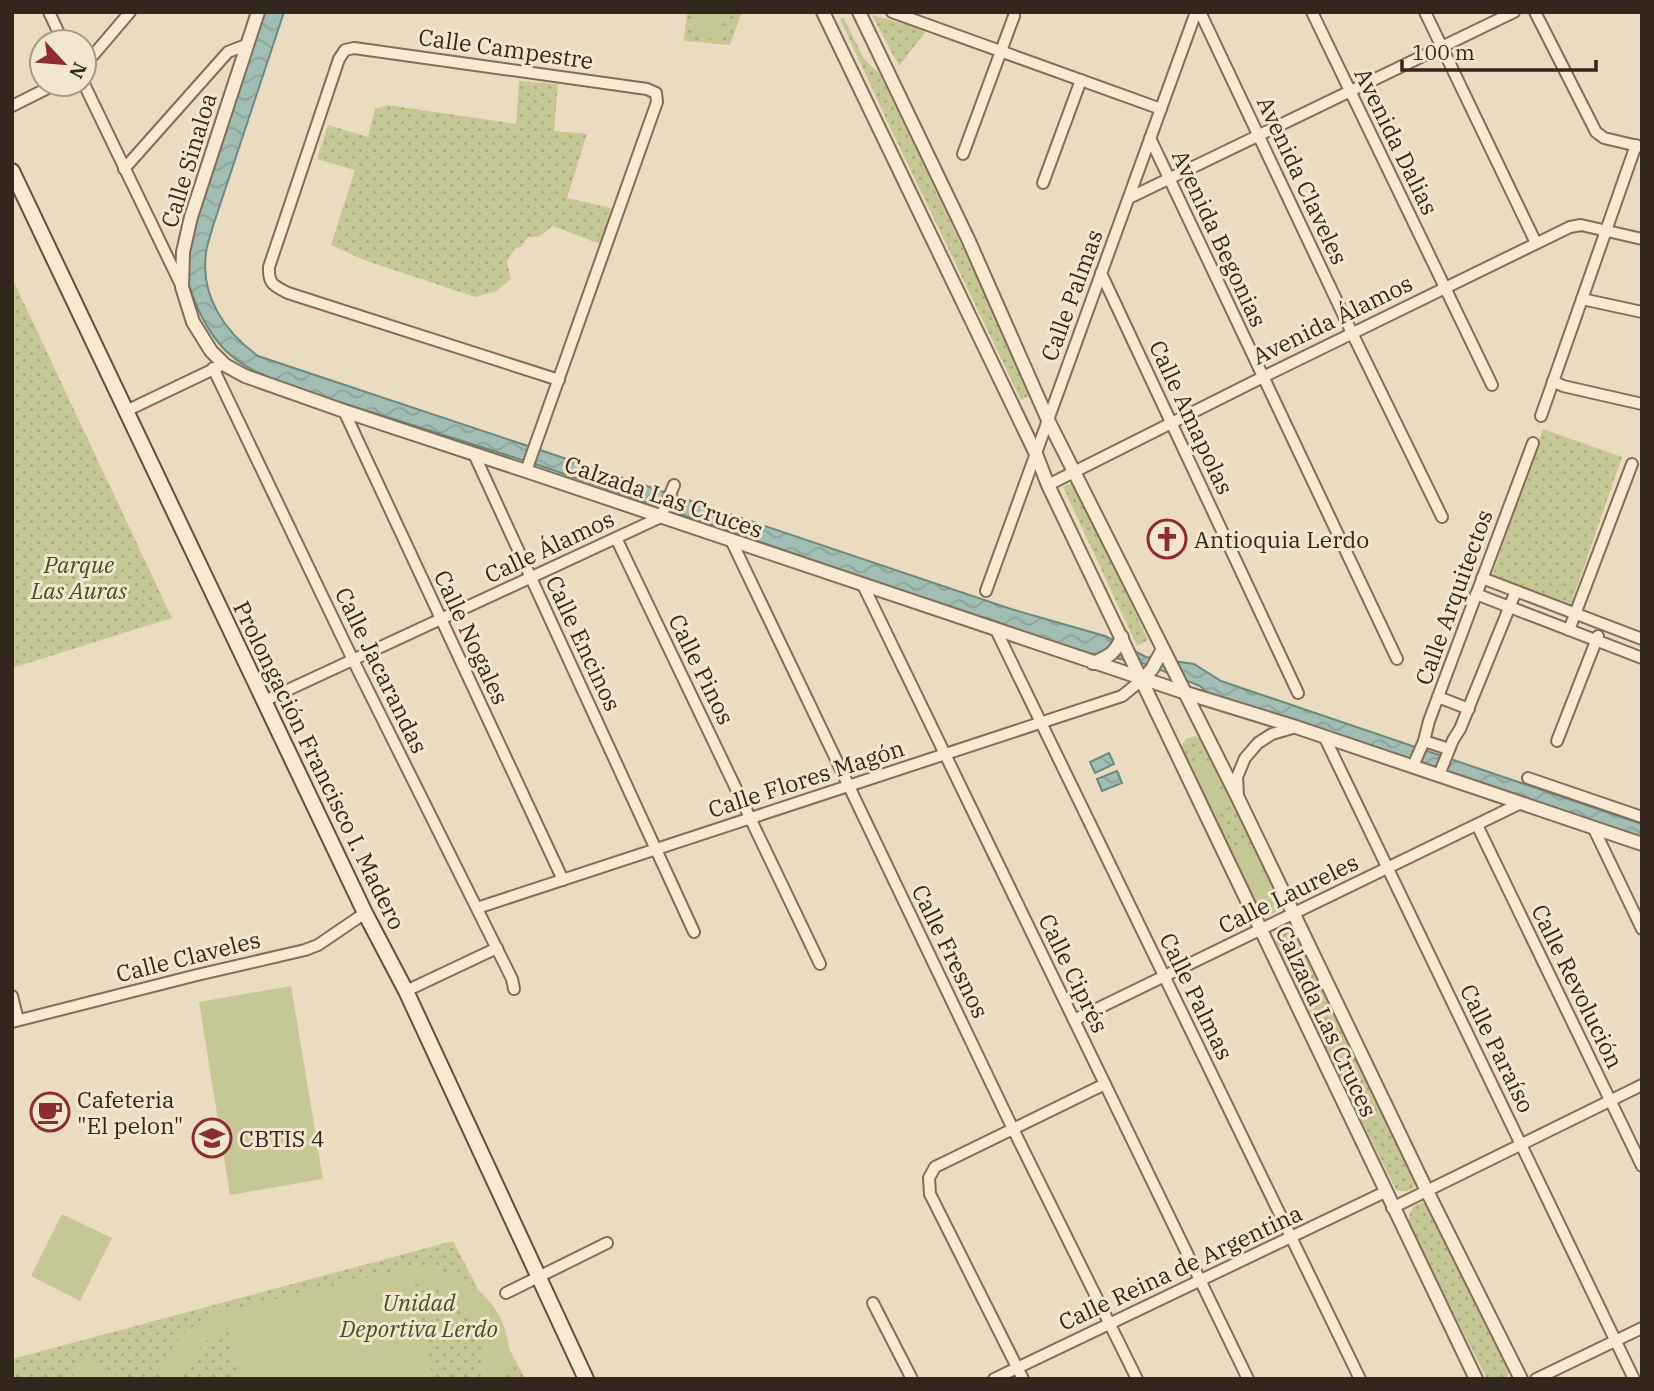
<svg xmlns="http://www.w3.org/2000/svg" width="1654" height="1391" font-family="'IBM Plex Serif',serif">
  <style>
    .park { fill: url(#park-dots) }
    .garden { fill: #c5c894 }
    .water { fill: url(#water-waves); stroke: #6a8a80; stroke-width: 2 }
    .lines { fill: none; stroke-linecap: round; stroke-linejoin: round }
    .minor-casing { stroke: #836d59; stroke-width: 14 }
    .tertiary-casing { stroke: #836d59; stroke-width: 16 }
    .secondary-casing { stroke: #654e3c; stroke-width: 18 }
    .minor { stroke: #f7e9d2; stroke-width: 10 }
    .tertiary { stroke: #f7e9d2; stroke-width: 12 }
    .secondary { stroke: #f7e9d2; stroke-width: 14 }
    .labels { text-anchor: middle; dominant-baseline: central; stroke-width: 6; stroke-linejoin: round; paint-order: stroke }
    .street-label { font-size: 23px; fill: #33261c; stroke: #f3e6cf }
    .poi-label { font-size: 23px; fill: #33261c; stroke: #f3e6cf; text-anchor: start }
    .park-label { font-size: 23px; font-style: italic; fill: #474f24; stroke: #f3e6cf }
  </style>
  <defs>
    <pattern id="park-dots" width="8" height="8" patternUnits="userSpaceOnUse" patternTransform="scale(1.75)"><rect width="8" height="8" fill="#c5c894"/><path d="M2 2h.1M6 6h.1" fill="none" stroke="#aaac7f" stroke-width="1.8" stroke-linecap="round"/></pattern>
    <pattern id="water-waves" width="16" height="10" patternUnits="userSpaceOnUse" patternTransform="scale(1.75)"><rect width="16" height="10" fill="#a2bdb4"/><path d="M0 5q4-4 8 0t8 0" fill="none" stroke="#8ca29a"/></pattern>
  </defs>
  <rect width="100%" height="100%" fill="#ebdbc0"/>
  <!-- park -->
  <g class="park">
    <polygon points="687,12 742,12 730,45 684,41"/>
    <polygon points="872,15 927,30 899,66"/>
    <polygon points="844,18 864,59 879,73 1031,390 1031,395 1021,400 889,125 840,19"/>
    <polygon points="519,81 558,84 554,131 587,134 567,198 615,209 603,245 553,226 538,237 528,237 521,247 515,248 507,262 511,279 497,291 475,297 364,260 331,245 355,170 317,159 328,125 368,137 375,109 387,105 516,124"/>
    <polygon points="12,278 172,618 12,668"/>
    <polygon points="1543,429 1622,457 1571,604 1492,576"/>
    <polygon points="1074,482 1148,640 1137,646 1063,487"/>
    <path d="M1195 736 1205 740 1282 899C1278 915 1271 917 1257 911L1180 752C1182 743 1185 738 1195 736Z"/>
    <path d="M1292 928 1297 930 1417 1184C1411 1191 1405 1193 1396 1190L1275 947C1275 935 1279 929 1292 928Z"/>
    <path d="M1422 1203 1429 1205 1504 1357 1509 1370 1507 1379H1487L1410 1228C1407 1219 1410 1213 1414 1206Z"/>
    <polygon points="453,1241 525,1379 12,1379 12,1359"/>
  </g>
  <!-- garden -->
  <g class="garden">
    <polygon points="694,12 724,12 720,40 691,36"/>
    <polygon points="1204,756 1229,807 1214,814 1190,763"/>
    <polygon points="1250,845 1275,899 1260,907 1233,854"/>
    <polygon points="291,986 323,1179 230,1195 199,1002"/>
    <polygon points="62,1214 112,1238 80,1301 31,1276"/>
    <path d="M404 1269C414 1269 426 1267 436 1269 475 1278 508 1310 509 1352 510 1360 507 1370 506 1379H480C481 1374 484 1368 484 1363 488 1330 465 1295 434 1287 427 1285 419 1284 412 1284L433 1379H239L227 1327C204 1340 191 1353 183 1379H159C168 1345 183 1332 212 1314Z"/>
    <polygon points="86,1356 122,1379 71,1379"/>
  </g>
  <!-- water -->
  <g class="water">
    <path d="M265 12H284L213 226C211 234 207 244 206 253 200 296 225 332 258 356L543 451 1011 609 1105 636 1146 657 1194 664 1221 681 1642 824V837L1234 704 1210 695 1200 686 1146 664 1089 653 1003 626 538 465 283 384C239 365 219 354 198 309 193 297 188 286 186 273 184 251 195 226 201 205 220 140 243 76 265 12Z"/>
    <polygon points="1109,753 1114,764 1095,773 1090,762"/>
    <polygon points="1117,771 1122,783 1102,791 1097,779"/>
  </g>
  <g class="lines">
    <defs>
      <g id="minor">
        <polyline points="49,12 63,42"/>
        <polyline points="892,12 1161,109"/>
        <polyline points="1200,12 1352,333 1442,517"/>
        <polyline points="1312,12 1492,385"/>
        <polyline points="1425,12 1536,243"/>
        <polyline points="1535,12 1596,132 1604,138 1642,147"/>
        <polyline points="84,66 130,12"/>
        <polyline points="84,84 182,287"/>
        <polyline points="12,106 56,84"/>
        <polyline points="1150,138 1397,659"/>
        <polyline points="963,154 1014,16"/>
        <polyline points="124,169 228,52 246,45"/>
        <polyline points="1043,183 1081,80"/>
        <polyline points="1129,198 1514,12"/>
        <polyline points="1101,273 1298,693"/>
        <polyline points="1582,299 1642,312"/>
        <polyline points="213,368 353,660 512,979 514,989"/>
        <polyline points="1553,381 1563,386 1642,404"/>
        <polyline points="126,411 218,367"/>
        <polyline points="344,411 563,880"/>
        <polyline points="1541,416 1636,145"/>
        <polyline points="474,454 694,932"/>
        <path d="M526 471 657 102 656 93 647 89 354 48 345 50 339 59 269 267C268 284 274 286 288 293L559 380"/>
        <polyline points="1048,485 1263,377 1570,227 1581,225 1642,239"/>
        <polyline points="616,538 820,964"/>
        <polyline points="731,540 1013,1129 1137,1379"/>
        <polyline points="1482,578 1642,639"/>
        <polyline points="863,585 1248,1379"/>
        <polyline points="986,591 1196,12"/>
        <polyline points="1476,594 1642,658"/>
        <polyline points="996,630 1360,1379"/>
        <polyline points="1569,630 1632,464"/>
        <polyline points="1438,697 1469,709"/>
        <polyline points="264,701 661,517 674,485"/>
        <polyline points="1324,736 1634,1379"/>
        <polyline points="1424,741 1449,749"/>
        <polyline points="1557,741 1598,636"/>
        <polyline points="1413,766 1424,741 1429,721 1533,443"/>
        <polyline points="1439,775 1453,740 1460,729 1516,591"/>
        <polyline points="1528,778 1642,817"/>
        <polyline points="1238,795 1237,777 1245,758 1258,743 1272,734 1296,727"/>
        <polyline points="1477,825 1642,1166"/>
        <polyline points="1593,827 1642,929"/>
        <polyline points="477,908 1122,696 1143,679"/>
        <polyline points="406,991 497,948"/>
        <polyline points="12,996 18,1020"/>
        <polyline points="1074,1020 1521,803"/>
        <polyline points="12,1022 197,975 305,950 318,945 365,913"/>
        <polyline points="1392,1208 1642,1085"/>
        <polyline points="506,1293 607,1243"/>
        <polyline points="873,1303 912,1379"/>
        <polyline points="994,1379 1385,1192"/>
        <polyline points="1023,1379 930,1194 929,1178 935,1167 1105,1084"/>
        <polyline points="1536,1379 1642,1328"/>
      </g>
      <g id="tertiary">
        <polyline points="258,12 191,217 183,252 182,287 193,322 211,351 225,365 245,376 344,411 526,471 1186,693 1296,727 1642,844"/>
        <path d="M823 12 1036 454 1048 485C1193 782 1331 1082 1476 1379"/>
        <polyline points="859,12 968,239 1048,420 1238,798 1427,1191 1521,1379"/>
        <path d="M1093 663C1109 656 1115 654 1122 637"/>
        <polyline points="1143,679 1152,669 1163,649"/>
      </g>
      <polyline id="secondary" points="12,171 365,913 406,991 586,1379"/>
    </defs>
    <!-- minor casing -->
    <use href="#minor" class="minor-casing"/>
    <!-- tertiary casing -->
    <use href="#tertiary" class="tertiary-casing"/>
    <!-- secondary casing -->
    <use href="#secondary" class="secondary-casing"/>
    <!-- minor -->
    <use href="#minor" class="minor"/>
    <!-- tertiary -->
    <use href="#tertiary" class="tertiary"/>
    <!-- secondary -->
    <use href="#secondary" class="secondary"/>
  </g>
  <!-- icons -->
  <defs>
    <symbol id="church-ring" viewBox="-11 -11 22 22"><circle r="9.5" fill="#f3e6cf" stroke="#8f2c33" stroke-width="1.5"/><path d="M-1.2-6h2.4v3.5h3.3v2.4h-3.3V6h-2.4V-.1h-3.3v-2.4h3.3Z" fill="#8f2c33"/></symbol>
    <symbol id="cafe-ring" viewBox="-11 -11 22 22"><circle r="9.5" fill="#f3e6cf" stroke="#8f2c33" stroke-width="1.5"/><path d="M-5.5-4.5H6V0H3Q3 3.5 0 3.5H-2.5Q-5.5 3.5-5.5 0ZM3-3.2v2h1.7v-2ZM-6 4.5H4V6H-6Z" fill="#8f2c33"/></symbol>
    <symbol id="university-ring" viewBox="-11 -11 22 22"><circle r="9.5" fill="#f3e6cf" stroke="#8f2c33" stroke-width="1.5"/><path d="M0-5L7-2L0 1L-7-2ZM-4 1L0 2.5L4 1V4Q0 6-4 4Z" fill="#8f2c33"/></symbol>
  </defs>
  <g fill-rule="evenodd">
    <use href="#church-ring" x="1145" y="517" width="44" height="44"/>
    <use href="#cafe-ring" x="28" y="1090" width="44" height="44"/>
    <use href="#university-ring" x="190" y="1116" width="44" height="44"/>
  </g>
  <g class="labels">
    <!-- street labels -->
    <g class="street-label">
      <text transform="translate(506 48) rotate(8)">Calle Campestre</text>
      <text transform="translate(1397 141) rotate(64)">Avenida Dalias</text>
      <text transform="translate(188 160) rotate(-73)">Calle Sinaloa</text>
      <text transform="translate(1303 180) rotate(65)">Avenida Claveles</text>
      <text transform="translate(1220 238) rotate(65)">Avenida Begonias</text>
      <text transform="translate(1071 295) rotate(-70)">Calle Palmas</text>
      <text transform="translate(1332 319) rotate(-26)">Avenida Álamos</text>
      <text transform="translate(1192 417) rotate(65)">Calle Amapolas</text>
      <text transform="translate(664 496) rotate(19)">Calzada Las Cruces</text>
      <text transform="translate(549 546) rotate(-25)">Calle Álamos</text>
      <text transform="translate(1453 597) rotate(-70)">Calle Arquitectos</text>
      <text transform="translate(472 637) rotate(65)">Calle Nogales</text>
      <text transform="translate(584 643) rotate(65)">Calle Encinos</text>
      <text transform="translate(702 669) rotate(64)">Calle Pinos</text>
      <text transform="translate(382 670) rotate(64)">Calle Jacarandas</text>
      <text transform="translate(320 765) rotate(64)">Prolongación Francisco I. Madero</text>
      <text transform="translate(806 778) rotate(-18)">Calle Flores Magón</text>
      <text transform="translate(1288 893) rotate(-26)">Calle Laureles</text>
      <text transform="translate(951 951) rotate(64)">Calle Fresnos</text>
      <text transform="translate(188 956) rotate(-14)">Calle Claveles</text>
      <text transform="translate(1074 973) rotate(64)">Calle Ciprés</text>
      <text transform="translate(1578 986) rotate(64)">Calle Revolución</text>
      <text transform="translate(1197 996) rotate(64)">Calle Palmas</text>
      <text transform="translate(1327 1021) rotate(65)">Calzada Las Cruces</text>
      <text transform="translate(1498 1048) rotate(64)">Calle Paraíso</text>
      <text transform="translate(1180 1267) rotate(-25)">Calle Reina de Argentina</text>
    </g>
    <!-- poi labels -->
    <g class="poi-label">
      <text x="1194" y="539">Antioquia Lerdo</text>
      <text x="77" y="1099">Cafeteria<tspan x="77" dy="26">"El pelon"</tspan></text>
      <text x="239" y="1138">CBTIS 4</text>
    </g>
    <!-- park labels -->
    <g class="park-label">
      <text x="79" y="564">Parque<tspan x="79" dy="26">Las Auras</tspan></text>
      <text x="419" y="1302">Unidad<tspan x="419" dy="26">Deportiva Lerdo</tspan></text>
    </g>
  </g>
  <!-- border -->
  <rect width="1654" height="1391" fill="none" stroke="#33261c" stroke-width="28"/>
  <!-- north arrow -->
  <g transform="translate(63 63) rotate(116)"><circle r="33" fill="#f3e6cf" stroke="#a69987" stroke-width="2"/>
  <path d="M0-5L12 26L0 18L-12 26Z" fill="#8f2c33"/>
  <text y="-10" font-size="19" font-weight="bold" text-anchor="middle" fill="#33261c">N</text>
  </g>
  <!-- scale -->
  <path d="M1402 60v10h194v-10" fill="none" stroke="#33261c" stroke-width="3.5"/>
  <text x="1412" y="60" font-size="21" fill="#33261c" stroke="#f3e6cf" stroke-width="5" paint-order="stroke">100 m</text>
</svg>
